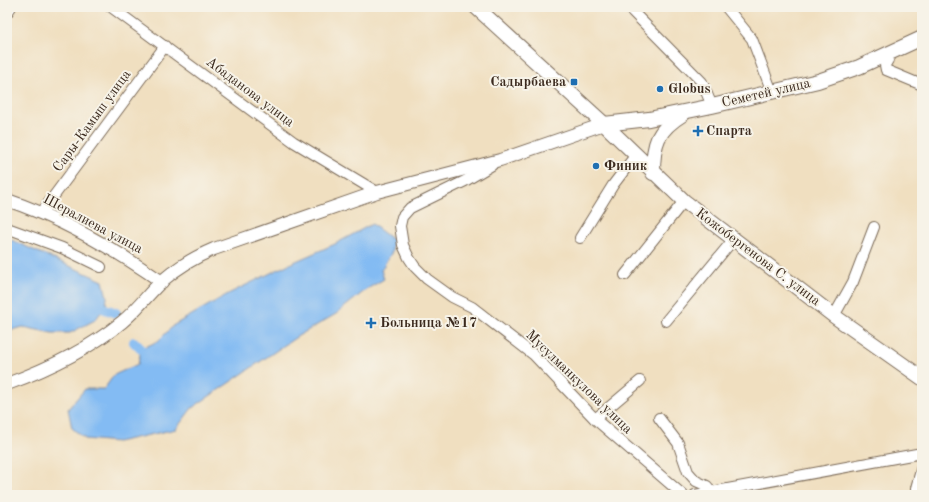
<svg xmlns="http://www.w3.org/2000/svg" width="929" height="502" font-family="'Old Standard TT',serif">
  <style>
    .water { fill: #83bbf3; stroke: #5f7288 }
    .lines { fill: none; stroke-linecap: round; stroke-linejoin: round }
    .canal { stroke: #83bbf3; stroke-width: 10 }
    .minor-casing { stroke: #7a6957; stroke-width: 12 }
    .tertiary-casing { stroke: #7a6957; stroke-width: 14 }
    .secondary-casing { stroke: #7a6957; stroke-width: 16 }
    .minor { stroke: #fff; stroke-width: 10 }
    .tertiary { stroke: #fff; stroke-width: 12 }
    .secondary { stroke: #fff; stroke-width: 14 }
    .poi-dot { fill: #1f6fb2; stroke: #f7f3e8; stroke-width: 1.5 }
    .labels { text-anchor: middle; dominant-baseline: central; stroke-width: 4; stroke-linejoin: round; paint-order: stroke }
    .poi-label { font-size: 14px; font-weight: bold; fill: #3b2a1e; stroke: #f7f3e8; text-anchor: start }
    .street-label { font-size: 14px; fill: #3b2a1e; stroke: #f7f3e8 }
  </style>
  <rect width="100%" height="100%" fill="#f7f3e8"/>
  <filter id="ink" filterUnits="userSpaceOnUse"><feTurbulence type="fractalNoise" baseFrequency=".025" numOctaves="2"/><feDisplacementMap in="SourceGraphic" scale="8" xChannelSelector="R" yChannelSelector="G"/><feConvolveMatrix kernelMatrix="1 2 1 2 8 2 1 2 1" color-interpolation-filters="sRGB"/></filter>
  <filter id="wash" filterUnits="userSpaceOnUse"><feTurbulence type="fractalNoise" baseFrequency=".012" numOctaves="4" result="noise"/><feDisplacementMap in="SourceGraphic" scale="16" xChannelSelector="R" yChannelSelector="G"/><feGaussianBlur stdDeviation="0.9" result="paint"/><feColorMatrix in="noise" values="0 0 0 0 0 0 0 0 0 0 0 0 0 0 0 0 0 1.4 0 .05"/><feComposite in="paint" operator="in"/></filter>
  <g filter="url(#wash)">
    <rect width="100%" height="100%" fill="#f0dfc0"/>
    <!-- water -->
    <g class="water">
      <polygon points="372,224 393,240 392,252 381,270 384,279 367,289 336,314 298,336 192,408 176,429 117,442 85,439 72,428 68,409 85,389 104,389 114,375 138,364 141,349 158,341 174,325 228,294 287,265 335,244"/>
      <polygon points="7,238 103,281 107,297 106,306 95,320 70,333 52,333 23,327 7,331"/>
    </g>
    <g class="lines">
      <!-- canal -->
      <g class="canal">
        <polyline points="92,304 116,313"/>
        <polyline points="134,342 141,349"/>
      </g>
    </g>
  </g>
  <g filter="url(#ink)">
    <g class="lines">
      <defs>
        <g id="minor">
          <polyline points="111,7 294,142 377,192"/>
          <polyline points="628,7 702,82 712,106"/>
          <polyline points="726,7 752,39 772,92"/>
          <polyline points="7,13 11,7"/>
          <polyline points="886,55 888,60 885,65 886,70 922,85"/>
          <polyline points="492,165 465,181 410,208 402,217 400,226 403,245 409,258 415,267 427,279 452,297 472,307 534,355 595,419 683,495"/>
          <polyline points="42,212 165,46"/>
          <polyline points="7,228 62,248 101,267"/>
          <polyline points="580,238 613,185 635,156"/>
          <polyline points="625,275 684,201"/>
          <polyline points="834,316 853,282 874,227"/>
          <polyline points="666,321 733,240"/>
          <polyline points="659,418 678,443 688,472 696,481 707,486 712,492"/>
          <polyline points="595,419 640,381"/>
          <polyline points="922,467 916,488 922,492"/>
          <polyline points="695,495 922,453"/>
        </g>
        <g id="tertiary">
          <path d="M7 200C63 219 113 248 162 282"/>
          <path d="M7 384C48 369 88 350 122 322 137 310 148 294 162 281 178 267 195 257 214 249L377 192 500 160 604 124"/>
        </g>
        <g id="secondary">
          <polyline points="476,7 604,124 684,201 834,316 922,378"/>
          <polyline points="604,124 649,119 712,106 818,81 859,67 922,38"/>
          <path d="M653 173C653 143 657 130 683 114"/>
        </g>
      </defs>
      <!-- minor casing -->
      <use href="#minor" class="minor-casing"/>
      <!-- tertiary casing -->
      <use href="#tertiary" class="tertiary-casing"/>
      <!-- secondary casing -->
      <use href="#secondary" class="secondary-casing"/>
      <!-- minor -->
      <use href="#minor" class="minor"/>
      <!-- tertiary -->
      <use href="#tertiary" class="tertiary"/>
      <!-- secondary -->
      <use href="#secondary" class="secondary"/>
    </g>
  </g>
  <!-- markers -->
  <g class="poi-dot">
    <rect x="570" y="78" width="8" height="8" rx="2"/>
    <circle cx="660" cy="89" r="4"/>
    <path d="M696 125h4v4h4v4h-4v4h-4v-4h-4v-4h4z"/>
    <circle cx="596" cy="166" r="4"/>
    <path d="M369 317h4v4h4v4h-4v4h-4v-4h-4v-4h4z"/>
  </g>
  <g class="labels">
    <!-- poi labels -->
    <g class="poi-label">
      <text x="566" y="82" text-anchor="end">Садырбаева</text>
      <text x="668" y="89">Globus</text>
      <text x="706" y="131">Спарта</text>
      <text x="604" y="166">Финик</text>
      <text x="380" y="323">Больница №17</text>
    </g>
    <!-- street labels -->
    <g class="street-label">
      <text transform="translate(250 92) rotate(37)">Абаданова улица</text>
      <text transform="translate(766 93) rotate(-13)">Семетей улица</text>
      <text transform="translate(92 121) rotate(-54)">Сары-Камыш улица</text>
      <text transform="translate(93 224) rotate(28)">Шералиева улица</text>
      <text transform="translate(758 257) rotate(37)">Кожобергенова С. улица</text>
      <text transform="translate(579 382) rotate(44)">Мусулманкулова улица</text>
    </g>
  </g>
  <!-- margin -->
  <rect width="929" height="502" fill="none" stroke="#f7f3e8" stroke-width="24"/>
</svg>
